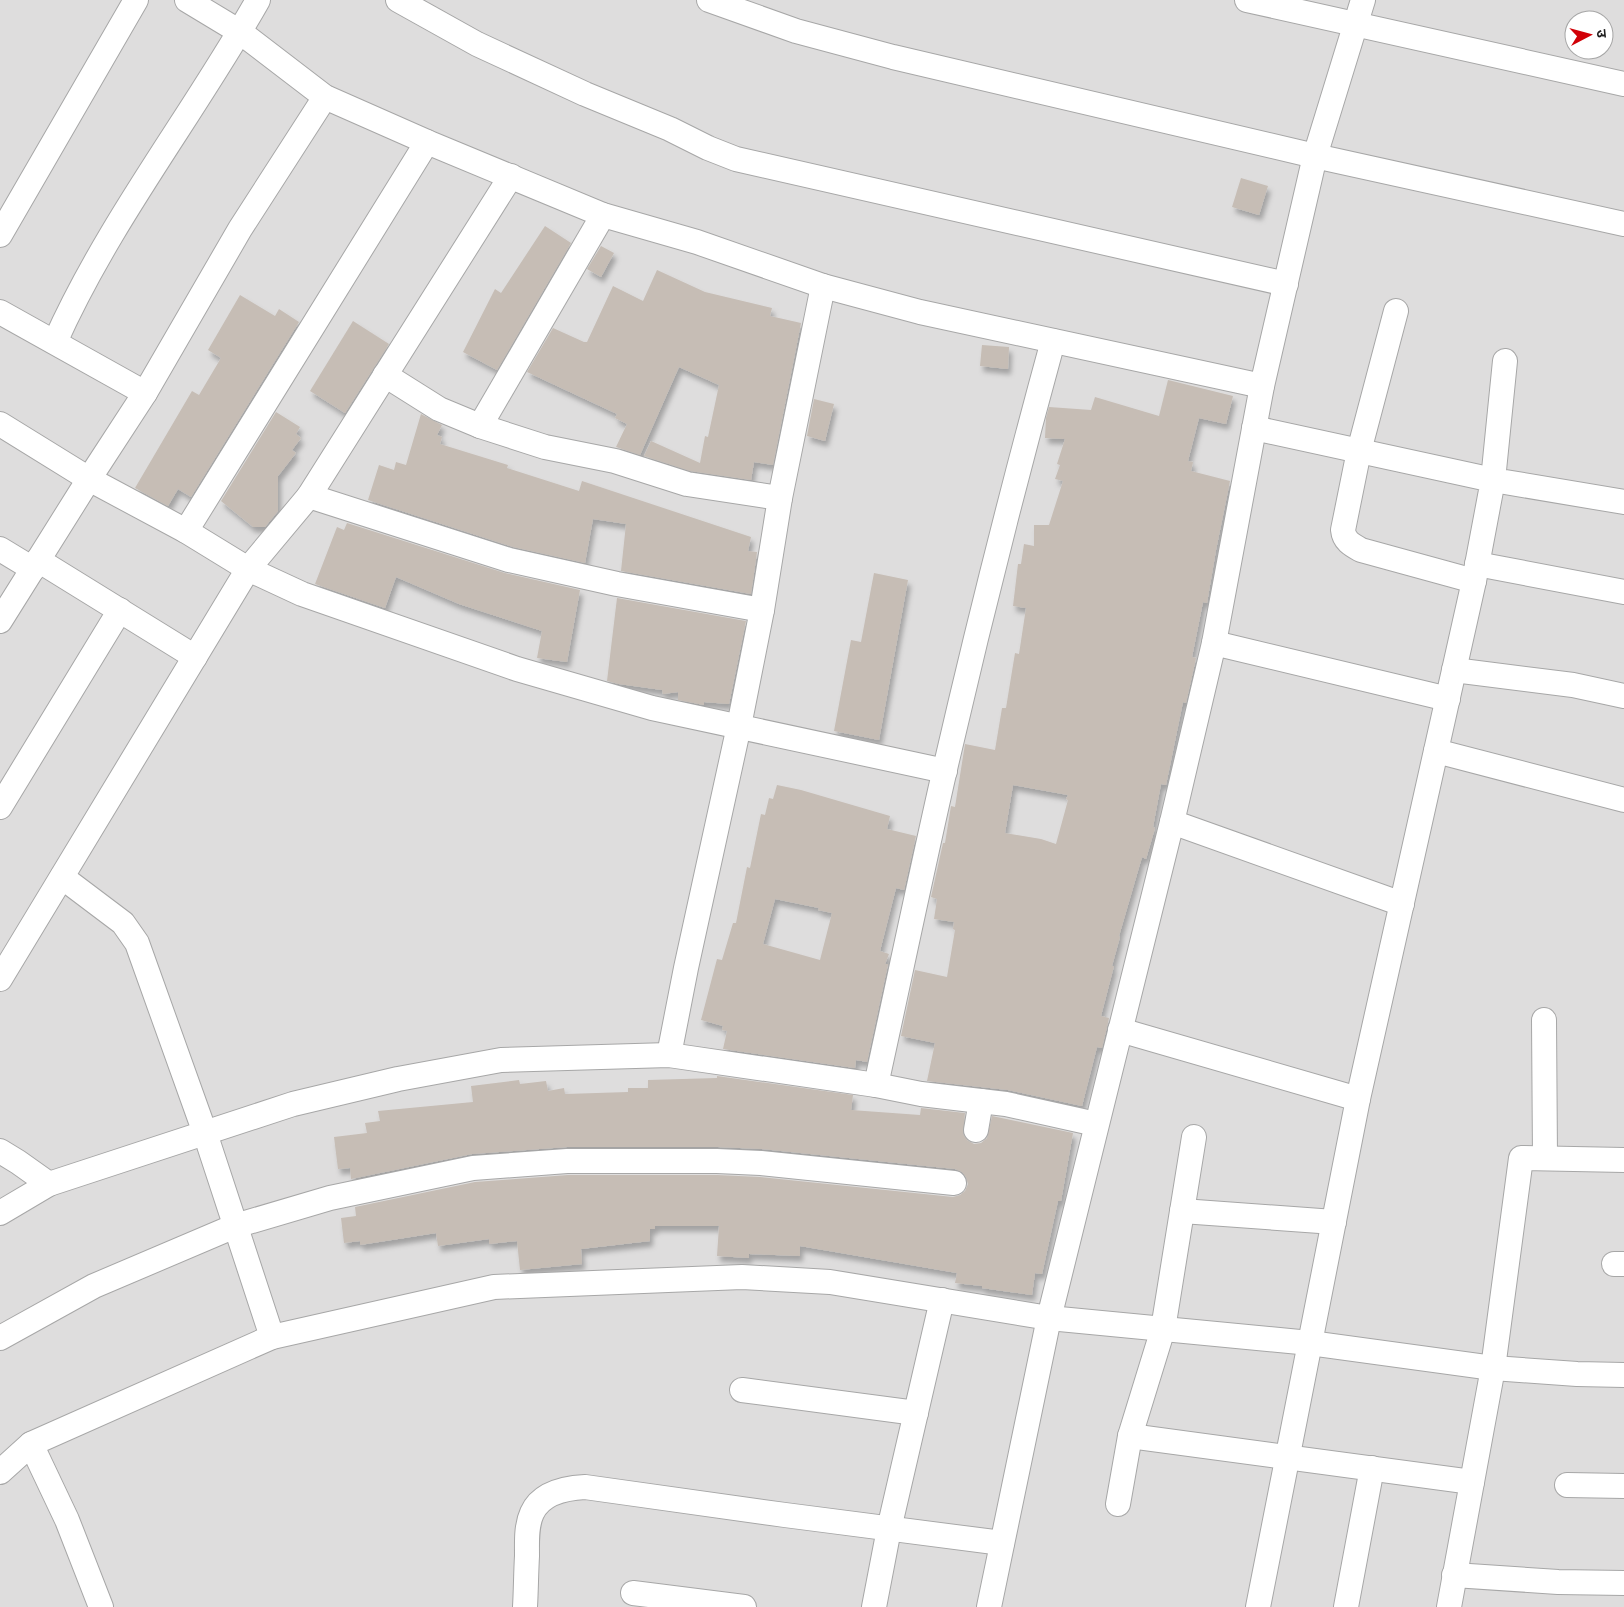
<svg xmlns="http://www.w3.org/2000/svg" width="1624" height="1607" font-family="'Nunito Sans','Noto Sans Devanagari',sans-serif">
  <style>
    .residential { fill: #dedddd; fill-rule: evenodd }
    .building { fill: #c6bdb5; fill-rule: evenodd; filter: url(#shadow) }
    .lines { fill: none; stroke-linecap: round; stroke-linejoin: round }
    .street-casing { stroke: #a7a7a7; stroke-width: 26 }
    .street { stroke: #fff; stroke-width: 24 }
  </style>
  <defs>
    <filter id="shadow"><feDropShadow dx="3" dy="5.5" stdDeviation="2.5" flood-color="#0004"/></filter>
  </defs>
  <rect width="100%" height="100%" fill="#f1ede6"/>
  <!-- residential -->
  <path class="residential" d="M0 0H1624V1607H0ZM1574 20H1604V50H1574Z"/>
  <!-- building -->
  <g class="building">
    <polygon points="1241,178 1268,186 1259,215 1232,207"/>
    <polygon points="545,226 571,243 497,370 463,352 495,289 501,293"/>
    <polygon points="601,246 614,253 601,277 587,269"/>
    <polygon points="657,270 705,292 772,308 770,316 801,323 773,465 754,462 751,480 690,471 644,456 651,441 700,463 705,436 708,437 719,385 679,367 640,455 616,447 627,424 615,418 617,414 527,372 553,328 584,342 587,342 613,286 643,301"/>
    <polygon points="240,295 275,316 279,309 299,322 191,497 178,489 168,506 135,488 192,391 199,395 221,358 208,350"/>
    <polygon points="353,321 389,344 345,413 310,391"/>
    <polygon points="982,345 1009,347 1008,369 980,366"/>
    <path d="M1168 380 1233 396 1226 424 1199 418 1188 461 1193 462 1191 471 1230 481 1216 550 1207 603 1203 602 1192 657 1196 658 1186 703 1183 702 1166 785 1161 784 1153 827 1155 828 1146 859 1142 857 1119 936 1120 937 1112 966H1114L1101 1016 1109 1018 1102 1048 1097 1047 1082 1106 1008 1090 927 1081 935 1043 901 1036 915 970 947 977 955 930 953 929 954 922 934 919 937 899 931 897 943 843H945L951 806 955 807 965 744 995 750 1002 708H1006L1015 653 1019 654 1026 608 1013 606 1018 564H1021L1024 544 1034 546V525H1049L1063 481 1055 479 1060 465 1057 464 1065 439 1045 438 1046 418 1049 407 1091 410 1095 397 1159 416ZM1013 785 1068 795 1066 799 1068 800 1056 844 1041 839 1005 833Z"/>
    <polygon points="814,399 834,404 825,441 807,436"/>
    <polygon points="276,412 300,427 296,434 301,438 292,450 296,453 278,476 278,511 265,527 253,527 221,501"/>
    <polygon points="421,414 442,425 437,435 442,437 440,444 508,465 507,468 579,491 582,481 751,537 748,551 757,552 751,594 621,571 626,524 593,519 585,563 513,547 368,500 379,465 394,470 396,462 406,465"/>
    <polygon points="347,523 505,573 580,590 567,662 537,658 542,631 459,604 396,577 385,608 315,584 337,527 344,530"/>
    <polygon points="874,573 908,580 879,740 834,731 851,640 861,642"/>
    <polygon points="617,598 746,621 729,704 704,702 704,705 678,700 678,692 663,694 662,690 619,684 607,681"/>
    <path d="M777 785 801 790 890 816 887 829 916 836 904 890 896 888 880 951 889 954 885 964H888L867 1062 856 1060 855 1068 723 1049 727 1031 722 1030 723 1026 701 1020 717 959 722 960 733 923H736L747 867 750 868 761 814 765 815 769 798 773 799ZM775 899 819 908 818 910 832 913 820 960 763 944Z"/>
    <polygon points="717,1076 853,1095 851,1110 920,1115 921,1108 965,1113 963,1134 967,1140 974,1144 981,1143 987,1138 992,1116 1073,1133 1061,1201 1058,1201 1042,1274 1035,1273 1032,1295 982,1288 982,1286 955,1283 957,1273 800,1246 800,1256 749,1254 749,1258 717,1256 719,1226 655,1226 655,1229 650,1229 650,1241 581,1249 582,1264 520,1270 517,1241 489,1244 489,1239 438,1246 436,1233 360,1245 360,1241 344,1243 341,1218 356,1216 355,1207 475,1182 568,1175 717,1175 760,1177 953,1197 960,1195 965,1191 968,1184 966,1177 962,1172 955,1169 762,1149 718,1147 567,1147 472,1154 351,1179 350,1168 338,1169 334,1137 367,1133 365,1123 380,1121 378,1111 473,1102 471,1086 519,1080 520,1084 546,1081 548,1091 564,1088 565,1094 628,1092 628,1088 648,1088 648,1080 717,1078"/>
  </g>
  <g class="lines">
    <defs>
      <g id="street">
        <polyline points="187,0 240,32 325,97 427,142 603,215 697,242 823,286 920,312 1262,386"/>
        <polyline points="398,0 477,44 585,94 670,129 708,148 736,159 1286,284"/>
        <polyline points="709,0 796,31 893,57 1315,156 1624,224"/>
        <polyline points="1247,0 1624,84"/>
        <polyline points="0,235 136,0"/>
        <path d="M1396 311 1359 451 1343 530C1344 541 1352 545 1361 550L1474 581"/>
        <polyline points="0,312 145,393"/>
        <path d="M55 342C109 221 193 115 258 0"/>
        <polyline points="1505,361 1493,480 1624,502"/>
        <polyline points="385,375 439,409 480,426 545,447 615,461 687,484 780,498"/>
        <polyline points="0,424 89,479 186,531 248,569 302,594 517,669 652,708 945,771"/>
        <polyline points="480,426 603,215"/>
        <polyline points="1254,428 1493,480 1474,581 1358,1099 1258,1607"/>
        <polyline points="309,496 509,560 617,584 762,610"/>
        <polyline points="186,531 427,142"/>
        <polyline points="0,549 33,569"/>
        <polyline points="38,560 195,657"/>
        <polyline points="1477,564 1624,592"/>
        <polyline points="0,621 89,479 145,393 240,229 325,97"/>
        <polyline points="1214,643 1448,699"/>
        <polyline points="1454,670 1573,685 1624,696"/>
        <polyline points="1436,751 1624,800"/>
        <polyline points="0,807 120,610"/>
        <polyline points="1172,822 1402,904"/>
        <polyline points="62,877 123,923 137,943 205,1133 272,1337"/>
        <polyline points="0,979 248,569 309,496 511,176"/>
        <polyline points="1544,1020 1545,1158"/>
        <polyline points="1120,1030 1358,1099"/>
        <polyline points="669,1055 686,968 739,726 762,610 780,498 823,286"/>
        <path d="M876 1085C899 980 921 874 945 769 978 626 1014 483 1053 341"/>
        <polyline points="976,1130 981,1101"/>
        <polyline points="0,1151 18,1162 49,1184"/>
        <polyline points="1182,1211 1334,1222"/>
        <polyline points="0,1213 49,1184 293,1104 398,1079 501,1060 669,1055 876,1085 921,1094 1006,1104 1096,1124"/>
        <polyline points="1614,1264 1624,1264"/>
        <polyline points="0,1338 94,1286 235,1226 330,1198 473,1168 567,1161 717,1161 761,1163 954,1183"/>
        <polyline points="742,1390 916,1413"/>
        <polyline points="1130,1436 1472,1482"/>
        <polyline points="31,1444 67,1520 101,1607"/>
        <polyline points="0,1472 31,1444 272,1337 494,1287 742,1277 830,1282 1049,1318 1310,1343 1493,1368 1577,1374 1624,1375"/>
        <polyline points="1567,1485 1624,1486"/>
        <polyline points="1118,1504 1130,1436 1163,1329 1194,1137"/>
        <polyline points="1454,1575 1558,1582 1624,1583"/>
        <polyline points="633,1593 744,1607"/>
        <path d="M525 1607C526 1590 526 1573 527 1556 527 1542 526 1526 532 1513 541 1493 566 1488 585 1487L785 1515 1002 1543"/>
        <polyline points="874,1607 889,1529 942,1300"/>
        <polyline points="989,1607 1049,1318 1172,822 1214,643 1262,386 1315,156 1363,0"/>
        <polyline points="1346,1607 1372,1468"/>
        <polyline points="1449,1607 1493,1368 1521,1158 1624,1160"/>
      </g>
    </defs>
    <!-- street casing -->
    <use href="#street" class="street-casing"/>
    <!-- street -->
    <use href="#street" class="street"/>
  </g>
  <!-- north arrow -->
  <g transform="translate(1589 35) rotate(84)"><circle r="24" fill="#ffffff" stroke="#a6a6a6"/>
  <path d="M0-4L9 19L0 12L-9 19Z" fill="#d10007"/>
  <text y="-8" font-size="14" font-weight="bold" text-anchor="middle" fill="#202020">उ</text>
  </g>
</svg>
